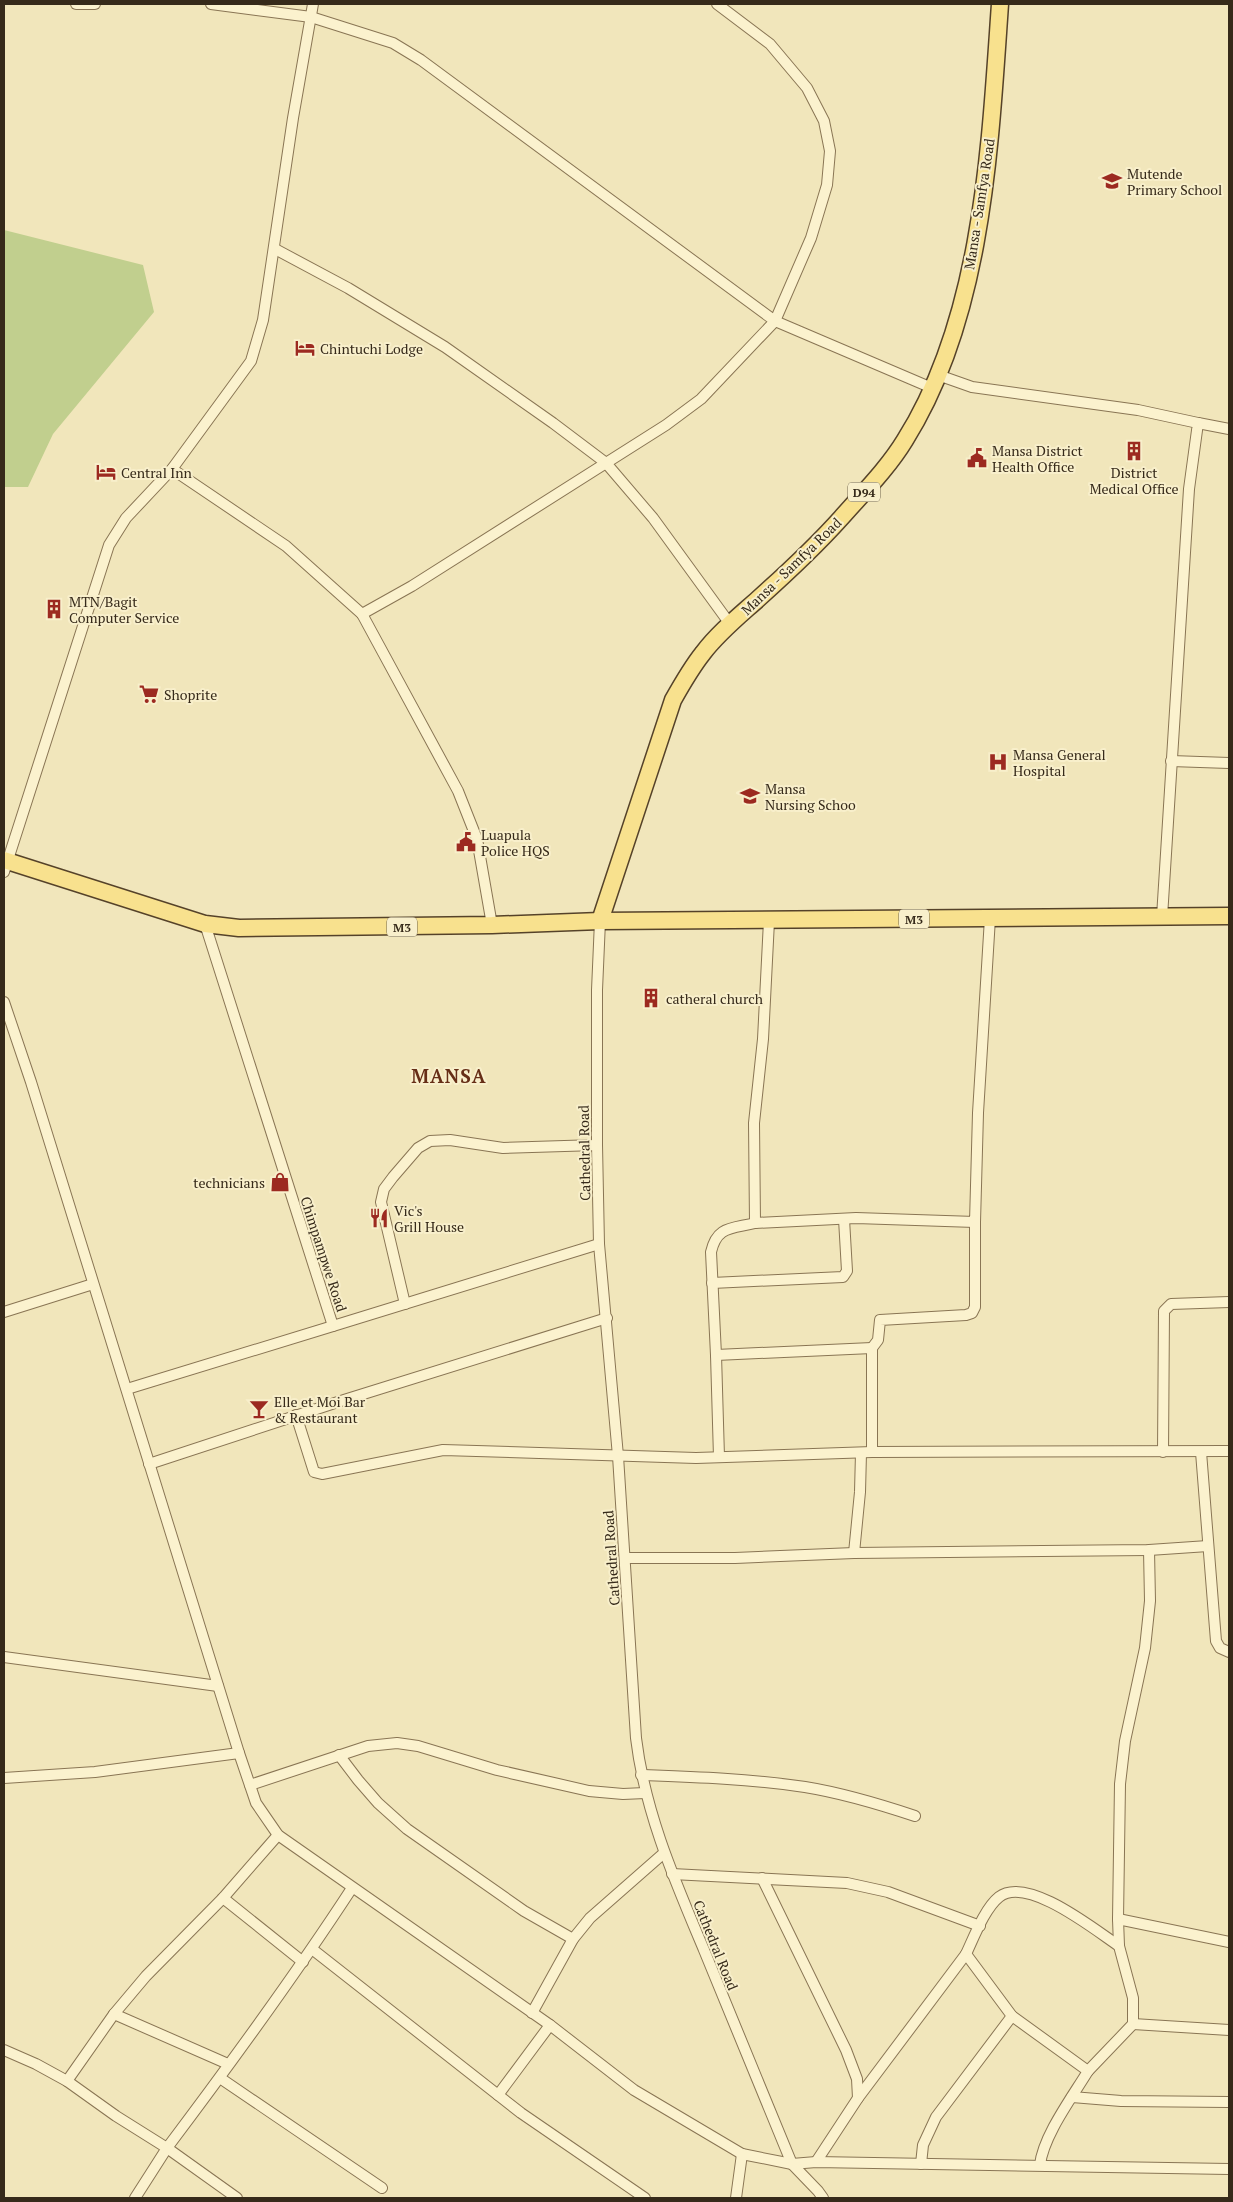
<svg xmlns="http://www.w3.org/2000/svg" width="1233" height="2202" font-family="'PT Serif',serif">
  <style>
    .green { fill: #c1cf8e }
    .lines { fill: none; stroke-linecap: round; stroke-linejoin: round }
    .street-casing { stroke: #897554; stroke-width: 12 }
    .primary-casing { stroke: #554229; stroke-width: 19 }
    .street { stroke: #fbf2ce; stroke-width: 10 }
    .primary { stroke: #f8e18e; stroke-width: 16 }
    .labels { text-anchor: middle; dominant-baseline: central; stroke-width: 4; stroke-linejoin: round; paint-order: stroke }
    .shield { fill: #f8efcb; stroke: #70654f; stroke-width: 1 }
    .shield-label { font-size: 12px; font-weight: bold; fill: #362a1a }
    .poi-label { font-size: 14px; fill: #362a1a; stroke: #f8efcb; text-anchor: start }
    .street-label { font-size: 14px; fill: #362a1a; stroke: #f8efcb }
    .district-label { font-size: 19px; font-weight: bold; letter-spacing: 1px; fill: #662e16; stroke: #f8efcb }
  </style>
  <rect width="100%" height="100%" fill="#f1e6bb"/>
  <!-- green -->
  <polygon class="green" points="4,230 143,265 154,312 53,434 28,487 4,487"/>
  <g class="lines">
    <defs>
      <g id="street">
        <polyline points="76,4 95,4"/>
        <polyline points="211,4 311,17 393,43 421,60 775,321 811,238 827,185 830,151 824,121 807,88 770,44 717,4"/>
        <polyline points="275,249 348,288 445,347 553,423 606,463 653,518 730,624"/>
        <polyline points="938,375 972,387 1138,410 1198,423 1189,489 1162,917"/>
        <polyline points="1198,423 1229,429"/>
        <polyline points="172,469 286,546 362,614 412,586 666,425 701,399 775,321 932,388"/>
        <polyline points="362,614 458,791 477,839 492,925"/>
        <polyline points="1171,761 1229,763"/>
        <polyline points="4,872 109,545 126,518 172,469 251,361 263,320 293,118 313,4"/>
        <path d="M600 921 597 990V1145L599 1244 618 1456 636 1738C645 1813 675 1881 704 1950 733 2022 763 2093 792 2164L818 2191 823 2198"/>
        <polyline points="205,924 333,1326 599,1244"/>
        <polyline points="4,1002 31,1082 239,1753 256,1803 278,1835 550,2025 634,2090 742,2154 792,2164 816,2162 1229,2169"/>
        <polyline points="755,1223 856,1218 975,1222 978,1113 990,918"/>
        <polyline points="712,1283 843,1277 847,1271 844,1219"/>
        <polyline points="405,1304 381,1202 384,1189 393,1177 418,1148 430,1141 450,1140 503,1148 597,1145"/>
        <polyline points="4,1312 93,1284"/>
        <polyline points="716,1355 872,1348"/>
        <polyline points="127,1389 333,1326"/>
        <polyline points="296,1415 314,1472 322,1474 443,1450 696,1458 872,1452 1229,1451"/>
        <polyline points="872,1452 872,1348 878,1340 880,1320 966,1315 972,1313 975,1307 975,1222"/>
        <polyline points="1163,1452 1164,1311 1171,1304 1229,1302"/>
        <polyline points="1201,1452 1216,1641 1220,1648 1229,1652"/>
        <path d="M719 1457 716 1355 711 1252C717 1226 731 1229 755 1223L754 1123 763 1039 769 921"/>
        <polyline points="149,1464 344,1400 607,1318"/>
        <polyline points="854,1553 860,1492 861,1453"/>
        <polyline points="625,1558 735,1558 854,1553 1149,1550 1208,1546"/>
        <polyline points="4,1657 218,1686"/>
        <polyline points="339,1755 358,1780 378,1803 407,1829 524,1911 573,1939"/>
        <path d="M641 1775C695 1777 751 1779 805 1787 842 1793 879 1804 915 1816"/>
        <polyline points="4,1778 95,1772 239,1753"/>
        <polyline points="250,1785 368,1746 397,1743 418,1746 497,1770 589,1791 623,1794 645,1793"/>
        <polyline points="672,1874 847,1883 888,1892 980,1926"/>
        <polyline points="762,1878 846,2050 857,2079 858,2098"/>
        <polyline points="223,1898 303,1962"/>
        <polyline points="1118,1919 1229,1942"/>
        <polyline points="1119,1946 1118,1919 1120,1784 1125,1741 1145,1648 1150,1601 1149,1550"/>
        <polyline points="312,1949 521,2113 645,2198"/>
        <path d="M966 1954C974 1937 985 1908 999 1897 1027 1875 1095 1930 1119 1946L1133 1998V2024L1088 2071"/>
        <polyline points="532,2013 573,1939 590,1918 664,1853"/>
        <polyline points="114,2014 228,2064"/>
        <path d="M1012 2016 1088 2071C1073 2096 1043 2136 1040 2165"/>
        <polyline points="1133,2024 1229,2030"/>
        <polyline points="4,2050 36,2064 67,2081 116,2116 167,2148 135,2198"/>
        <polyline points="220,2078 382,2188"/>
        <polyline points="67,2081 114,2014 146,1976 223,1898 278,1835"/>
        <polyline points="498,2095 550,2025"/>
        <polyline points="1072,2097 1121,2101 1229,2102"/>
        <polyline points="816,2162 858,2098 966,1954 1012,2016 936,2117 923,2145 921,2164"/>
        <path d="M237 2198 167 2148C231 2063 294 1977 352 1888"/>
        <polyline points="736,2198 742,2154"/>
      </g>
      <g id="primary">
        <polyline points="4,860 205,924 239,928 492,925 600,921 1229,916"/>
        <path d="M600 921 673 700C682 684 691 668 703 653 718 633 739 616 758 599 787 573 815 547 841 518 863 493 888 468 905 440 983 316 990 146 1000 4"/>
      </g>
    </defs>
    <!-- street casing -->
    <use href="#street" class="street-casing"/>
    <!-- primary casing -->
    <use href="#primary" class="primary-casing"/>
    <!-- street -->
    <use href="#street" class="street"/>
    <!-- primary -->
    <use href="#primary" class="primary"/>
  </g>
  <!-- icons -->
  <defs>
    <symbol id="school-bare" viewBox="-9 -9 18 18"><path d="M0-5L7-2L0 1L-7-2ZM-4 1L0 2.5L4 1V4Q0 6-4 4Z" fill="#9c2a20" stroke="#f8efcb" stroke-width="2.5" paint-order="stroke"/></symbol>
    <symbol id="hotel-bare" viewBox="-9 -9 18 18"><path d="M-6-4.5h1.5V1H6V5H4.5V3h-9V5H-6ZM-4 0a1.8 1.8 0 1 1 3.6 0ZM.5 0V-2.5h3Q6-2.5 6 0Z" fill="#9c2a20" stroke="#f8efcb" stroke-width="2.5" paint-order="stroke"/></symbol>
    <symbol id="building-bare" viewBox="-9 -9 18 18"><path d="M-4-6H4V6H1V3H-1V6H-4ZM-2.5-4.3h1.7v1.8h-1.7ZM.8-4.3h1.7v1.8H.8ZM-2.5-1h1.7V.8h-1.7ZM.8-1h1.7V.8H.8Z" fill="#9c2a20" stroke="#f8efcb" stroke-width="2.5" paint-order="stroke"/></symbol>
    <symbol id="civic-bare" viewBox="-9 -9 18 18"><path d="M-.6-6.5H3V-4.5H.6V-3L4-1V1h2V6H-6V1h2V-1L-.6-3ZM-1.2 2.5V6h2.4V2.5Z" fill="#9c2a20" stroke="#f8efcb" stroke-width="2.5" paint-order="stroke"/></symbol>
    <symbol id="supermarket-bare" viewBox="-9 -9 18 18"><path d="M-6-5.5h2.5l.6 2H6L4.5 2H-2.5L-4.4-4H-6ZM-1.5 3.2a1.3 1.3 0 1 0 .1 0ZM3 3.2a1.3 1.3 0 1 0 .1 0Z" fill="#9c2a20" stroke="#f8efcb" stroke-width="2.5" paint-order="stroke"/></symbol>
    <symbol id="hospital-bare" viewBox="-9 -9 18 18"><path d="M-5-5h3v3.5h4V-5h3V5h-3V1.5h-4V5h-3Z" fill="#9c2a20" stroke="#f8efcb" stroke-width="2.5" paint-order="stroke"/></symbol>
    <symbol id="university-bare" viewBox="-9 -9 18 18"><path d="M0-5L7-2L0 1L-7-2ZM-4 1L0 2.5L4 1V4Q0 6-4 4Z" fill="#9c2a20" stroke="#f8efcb" stroke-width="2.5" paint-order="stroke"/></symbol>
    <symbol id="shop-bare" viewBox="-9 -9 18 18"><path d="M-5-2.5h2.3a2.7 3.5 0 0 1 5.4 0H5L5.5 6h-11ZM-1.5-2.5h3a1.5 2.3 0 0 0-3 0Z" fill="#9c2a20" stroke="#f8efcb" stroke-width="2.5" paint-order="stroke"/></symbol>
    <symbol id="restaurant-bare" viewBox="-9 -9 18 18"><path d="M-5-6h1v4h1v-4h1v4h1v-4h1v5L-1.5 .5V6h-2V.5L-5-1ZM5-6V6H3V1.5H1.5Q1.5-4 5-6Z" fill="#9c2a20" stroke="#f8efcb" stroke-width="2.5" paint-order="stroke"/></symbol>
    <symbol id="bar-bare" viewBox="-9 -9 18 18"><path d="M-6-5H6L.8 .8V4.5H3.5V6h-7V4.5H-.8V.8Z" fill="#9c2a20" stroke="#f8efcb" stroke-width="2.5" paint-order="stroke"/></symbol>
  </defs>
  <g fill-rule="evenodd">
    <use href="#school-bare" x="1098" y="167" width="28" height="28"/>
    <use href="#hotel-bare" x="291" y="334" width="28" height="28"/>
    <use href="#building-bare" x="1120" y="437" width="28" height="28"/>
    <use href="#civic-bare" x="963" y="444" width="28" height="28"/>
    <use href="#hotel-bare" x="92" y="458" width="28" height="28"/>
    <use href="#building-bare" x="40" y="595" width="28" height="28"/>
    <use href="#supermarket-bare" x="135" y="680" width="28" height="28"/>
    <use href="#hospital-bare" x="984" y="748" width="28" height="28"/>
    <use href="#university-bare" x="736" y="782" width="28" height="28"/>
    <use href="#civic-bare" x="452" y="828" width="28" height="28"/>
    <use href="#building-bare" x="637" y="984" width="28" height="28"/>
    <use href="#shop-bare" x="266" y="1168" width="28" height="28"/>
    <use href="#restaurant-bare" x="365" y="1204" width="28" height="28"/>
    <use href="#bar-bare" x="245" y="1395" width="28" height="28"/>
  </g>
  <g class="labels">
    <!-- shield labels -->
    <g class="shield">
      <rect x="848" y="482.5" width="32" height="19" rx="4"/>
      <rect x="899" y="909.5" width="30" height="19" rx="4"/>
      <rect x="387" y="917.5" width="30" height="19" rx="4"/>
    </g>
    <g class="shield-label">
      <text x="864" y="492">D94</text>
      <text x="914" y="919">M3</text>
      <text x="402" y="927">M3</text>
    </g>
    <!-- poi labels -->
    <g class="poi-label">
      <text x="1127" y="173">Mutende<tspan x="1127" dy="16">Primary School</tspan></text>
      <text x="320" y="348">Chintuchi Lodge</text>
      <text x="992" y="450">Mansa District<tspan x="992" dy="16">Health Office</tspan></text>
      <text x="121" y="472">Central Inn</text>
      <text x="1134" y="472" text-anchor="middle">District<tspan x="1134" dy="16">Medical Office</tspan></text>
      <text x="69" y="601">MTN/Bagit<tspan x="69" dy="16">Computer Service</tspan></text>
      <text x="164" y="694">Shoprite</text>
      <text x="1013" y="754">Mansa General<tspan x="1013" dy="16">Hospital</tspan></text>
      <text x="765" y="788">Mansa<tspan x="765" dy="16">Nursing Schoo</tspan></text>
      <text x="481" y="834">Luapula<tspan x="481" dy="16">Police HQS</tspan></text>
      <text x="666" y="998">catheral church</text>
      <text x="265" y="1182" text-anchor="end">technicians</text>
      <text x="394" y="1210">Vic's<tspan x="394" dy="16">Grill House</tspan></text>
      <text x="274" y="1401">Elle et Moi Bar<tspan x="274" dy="16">&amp; Restaurant</tspan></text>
    </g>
    <!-- street labels -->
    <g class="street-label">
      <text transform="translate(979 204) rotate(-81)">Mansa - Samfya Road</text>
      <text transform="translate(791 566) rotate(-44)">Mansa - Samfya Road</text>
      <text transform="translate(584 1153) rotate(-91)">Cathedral Road</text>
      <text transform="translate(324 1254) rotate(72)">Chimpampwe Road</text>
      <text transform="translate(611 1558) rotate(-94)">Cathedral Road</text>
      <text transform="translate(716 1945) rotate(68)">Cathedral Road</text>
    </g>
    <!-- district labels -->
    <g class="district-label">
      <text x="449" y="1075">MANSA</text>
    </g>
  </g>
  <!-- border -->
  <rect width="1233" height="2202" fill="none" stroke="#362a1a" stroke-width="10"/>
</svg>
